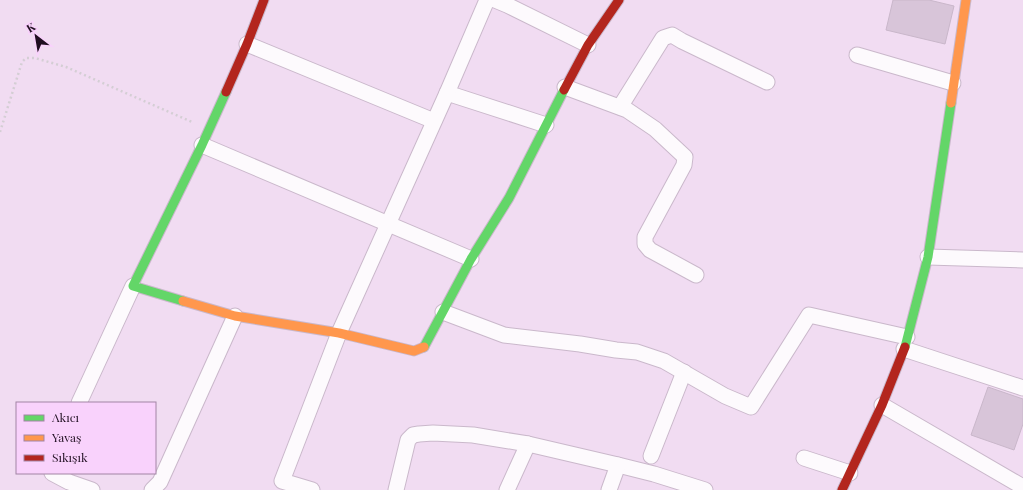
<svg xmlns="http://www.w3.org/2000/svg" width="1023" height="490" font-family="'Playfair Display',serif">
  <style>
    .building { fill: #d8c5d9; stroke: #c9b7ca }
    .lines { fill: none; stroke-linecap: round; stroke-linejoin: round }
    .street-casing { stroke: #cab8cb; stroke-width: 17 }
    .fast-casing { stroke: #cab8cb; stroke-width: 11 }
    .slow-casing { stroke: #cab8cb; stroke-width: 11 }
    .jam-casing { stroke: #cab8cb; stroke-width: 11 }
    .path { stroke: #d4ced4; stroke-width: 2.5; stroke-dasharray: 2 3; stroke-linecap: butt }
    .street { stroke: #fdfafd; stroke-width: 15 }
    .fast { stroke: #63d668; stroke-width: 9 }
    .slow { stroke: #ff974d; stroke-width: 9 }
    .jam { stroke: #b3261e; stroke-width: 9 }
  </style>
  <rect width="100%" height="100%" fill="#f1dcf2"/>
  <!-- building -->
  <g class="building">
    <polygon points="893,0 929,0 954,6 945,44 886,30"/>
    <polygon points="988,387 1023,399 1023,424 1014,450 971,435"/>
  </g>
  <g class="lines">
    <defs>
      <g id="street">
        <polyline points="495,0 507,5 588,45"/>
        <polyline points="247,44 434,121"/>
        <polyline points="857,55 953,83"/>
        <polyline points="565,87 627,110 655,129 685,157 684,165 645,237 645,244 650,250 696,275"/>
        <polyline points="447,93 546,125"/>
        <polyline points="620,107 663,38 672,35 682,41 767,82"/>
        <polyline points="202,145 471,259"/>
        <polyline points="928,257 1023,260"/>
        <polyline points="443,312 504,335 580,344 616,350 637,352 664,361 725,396 751,407 809,315 907,337"/>
        <polyline points="904,349 1023,388"/>
        <polyline points="79,403 133,286"/>
        <polyline points="882,405 1023,487"/>
        <polyline points="651,456 684,372"/>
        <polyline points="804,458 850,473"/>
        <polyline points="52,473 69,482 92,490"/>
        <polyline points="152,490 160,482 235,316"/>
        <polyline points="312,490 282,481 339,333 447,93 487,0"/>
        <polyline points="396,490 408,440 413,435 419,434 433,433 473,435 528,444 618,465 654,474 705,490"/>
        <polyline points="507,490 528,444"/>
        <polyline points="609,490 618,465"/>
      </g>
      <g id="fast">
        <polyline points="183,301 133,286 202,145 226,92"/>
        <polyline points="424,347 471,259 509,198 564,90"/>
        <polyline points="905,347 928,257 951,103"/>
      </g>
      <g id="slow">
        <polyline points="951,103 966,0"/>
        <polyline points="183,301 235,316 339,333 414,351 424,347"/>
      </g>
      <g id="jam">
        <polyline points="564,90 588,45 619,0"/>
        <polyline points="226,92 247,44 264,0"/>
        <polyline points="842,490 882,405 905,347"/>
      </g>
    </defs>
    <!-- street casing -->
    <use href="#street" class="street-casing"/>
    <!-- fast casing -->
    <use href="#fast" class="fast-casing"/>
    <!-- slow casing -->
    <use href="#slow" class="slow-casing"/>
    <!-- jam casing -->
    <use href="#jam" class="jam-casing"/>
    <!-- path -->
    <polyline class="path" points="0,132 22,62 26,58 35,58 66,67 192,122"/>
    <!-- street -->
    <use href="#street" class="street"/>
    <!-- fast -->
    <use href="#fast" class="fast"/>
    <!-- slow -->
    <use href="#slow" class="slow"/>
    <!-- jam -->
    <use href="#jam" class="jam"/>
  </g>
  <!-- legend -->
  <rect x="16" y="402" width="140" height="72" fill="#f9d2fc" stroke="#a284a4"/>
  <rect x="24" y="415" width="20" height="6" fill="#63d668" stroke="#a284a4"/>
  <text x="52" y="422" font-size="12" fill="#200f21">Akıcı</text>
  <rect x="24" y="435" width="20" height="6" fill="#ff974d" stroke="#a284a4"/>
  <text x="52" y="442" font-size="12" fill="#200f21">Yavaş</text>
  <rect x="24" y="455" width="20" height="6" fill="#b3261e" stroke="#a284a4"/>
  <text x="52" y="462" font-size="12" fill="#200f21">Sıkışık</text>
  <!-- north arrow -->
  <g transform="translate(36 36) rotate(329)" stroke="#f9d2fc" stroke-width="3" paint-order="stroke">
  <path d="M0-3L7 15L0 10L-7 15Z" fill="#200f21"/>
  <text y="-6" font-size="11" font-weight="bold" text-anchor="middle" fill="#200f21">K</text>
  </g>
</svg>
